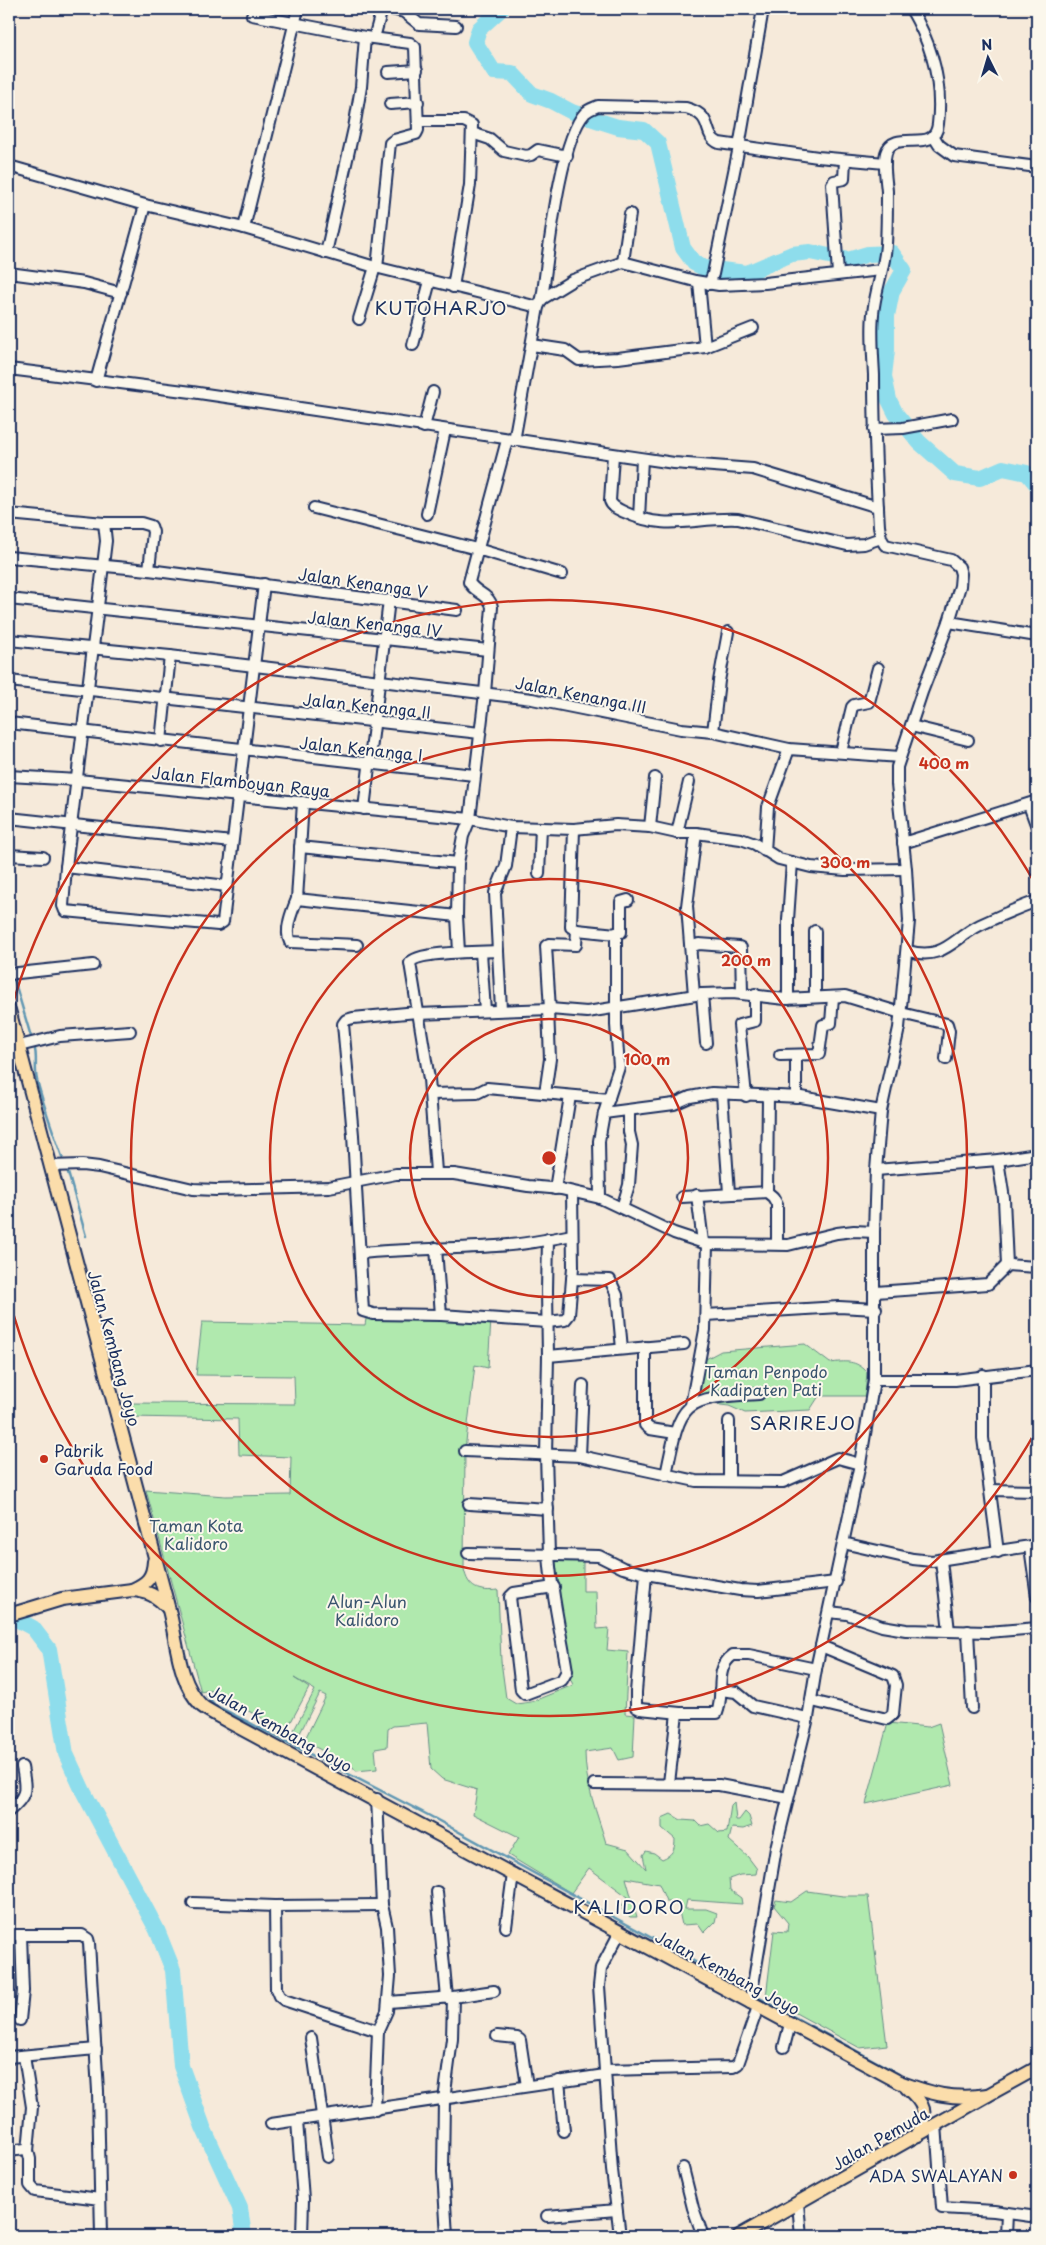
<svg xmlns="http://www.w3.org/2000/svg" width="1046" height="2245" font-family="'Playpen Sans',sans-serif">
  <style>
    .green { fill: #b0e9ae; stroke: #668c86 }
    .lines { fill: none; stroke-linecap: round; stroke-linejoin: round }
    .stream { stroke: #6097b3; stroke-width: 2.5 }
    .river { stroke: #8eddec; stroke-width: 16 }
    .minor-casing { stroke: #1b2f5e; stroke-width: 14 }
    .major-casing { stroke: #1b2f5e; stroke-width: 16 }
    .minor { stroke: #fbf7ec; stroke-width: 10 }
    .major { stroke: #fbddab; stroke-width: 12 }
    .ring { fill: none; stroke: #c8321e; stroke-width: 2.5 }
    .poi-dot { fill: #c8321e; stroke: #fbf7ec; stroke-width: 2 }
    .labels { text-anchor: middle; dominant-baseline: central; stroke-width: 4; stroke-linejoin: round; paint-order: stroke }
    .street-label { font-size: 16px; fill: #1b2f5e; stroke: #fbf7ec }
    .park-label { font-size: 16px; fill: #39546e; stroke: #fbf7ec }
    .poi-label { font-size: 16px; fill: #1b2f5e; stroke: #fbf7ec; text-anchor: start }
    .quarter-label { font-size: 19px; letter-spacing: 1px; fill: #1b2f5e; stroke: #fbf7ec }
    .centre { fill: #c8321e; stroke: #fbf7ec; stroke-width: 2.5 }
    .ring-label { font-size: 15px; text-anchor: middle; font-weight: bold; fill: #c8321e; stroke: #fbf7ec; stroke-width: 4; stroke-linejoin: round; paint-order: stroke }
  </style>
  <rect width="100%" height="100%" fill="#f6eada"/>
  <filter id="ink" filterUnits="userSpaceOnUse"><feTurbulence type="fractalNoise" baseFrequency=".02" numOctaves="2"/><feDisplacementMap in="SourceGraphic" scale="10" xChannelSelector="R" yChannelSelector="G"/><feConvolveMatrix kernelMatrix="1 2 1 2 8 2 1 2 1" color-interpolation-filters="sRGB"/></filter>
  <g filter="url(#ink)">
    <!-- green -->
    <g class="green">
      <path d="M367 1313 491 1319 488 1368 475 1365 465 1450 464 1569C468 1589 479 1592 498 1590L501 1661 506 1698 516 1704 531 1702 573 1685 567 1671 549 1560 583 1559V1591H596L597 1629 609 1628 607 1650 628 1652 625 1714 635 1715 633 1757 619 1760 613 1748 585 1752C585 1784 597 1813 606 1843L628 1849 646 1869 643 1855 646 1851 654 1853 662 1859C672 1855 675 1850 675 1839L662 1828V1818L671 1814 681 1820 695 1821 700 1826 709 1824 719 1833 727 1832 731 1805 734 1802 736 1820H739L745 1812 749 1816 752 1826 743 1829 732 1828 729 1840 748 1857 757 1869 756 1874 740 1875 729 1879 730 1890 741 1898 742 1904 687 1900 685 1909H706L717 1913 715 1922 704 1933 698 1924 682 1925 678 1907 674 1901H666L659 1884 626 1878 637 1917H630L622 1910 623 1904 628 1897 589 1868 571 1893 508 1855 519 1837 473 1814 477 1790 442 1779 431 1769 427 1723 393 1726 388 1729 387 1747 375 1749 377 1769 356 1771 353 1767 304 1741 326 1696 320 1693 300 1733 294 1730 315 1690 294 1678 309 1688 286 1731 209 1690 201 1692 146 1490 225 1496 290 1495 291 1457 239 1455 238 1419 130 1417 129 1403 295 1404 294 1376 196 1375 202 1322 365 1325Z"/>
      <path d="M805 1344 830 1363C846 1361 856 1360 867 1372L865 1396H819L810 1410 745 1413 729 1406 695 1402 702 1361 721 1351Z"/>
      <polygon points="888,1723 928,1727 939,1723 953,1785 866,1804"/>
      <polygon points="807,1891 843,1896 868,1896 887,2045 860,2048 766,1997 774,1931 787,1932 788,1923 774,1906 776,1900 791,1902"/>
    </g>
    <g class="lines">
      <!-- stream -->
      <g class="stream">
        <polyline points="9,960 12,970"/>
        <polyline points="13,976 32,1040"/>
        <path d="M34 1045C38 1057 34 1068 37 1080 44 1108 54 1135 64 1162"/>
        <polyline points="67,1169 86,1236"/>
        <polyline points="207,1696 215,1705 430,1816 750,1992"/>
        <polyline points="754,1995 899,2074"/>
      </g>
      <!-- river -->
      <g class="river">
        <polyline points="501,9 479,29 475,42 494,72 512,73 532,94 551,101 572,112 596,120 618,127 644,130 658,143 683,248 694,263 704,268 747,273 792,254 810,252 848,260 868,254 892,253 904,270 892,291 887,316 887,350 884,376 889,400 896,414 919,442 955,474 980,478 1003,468 1027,473 1037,485"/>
        <polyline points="9,1615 33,1628 49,1649 66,1754 83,1791 157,1930 173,1970 181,2066 203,2127 240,2208 244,2236"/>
      </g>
      <defs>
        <g id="minor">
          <polyline points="391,9 404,12 419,24 456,26"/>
          <polyline points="252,15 365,37 410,43 415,47 418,130 416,134 394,140 390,143 377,268"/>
          <polyline points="374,38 382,9"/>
          <polyline points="388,72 417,70"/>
          <polyline points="390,104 418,102"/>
          <polyline points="418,121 464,121 472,125 470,185 453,287"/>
          <polyline points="472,133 490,139 504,151 526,156 531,155 538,150 567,156"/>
          <polyline points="934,137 939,145 954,156 1037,167"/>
          <polyline points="9,166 145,205 244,228 375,267 538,307"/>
          <polyline points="244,228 298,9"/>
          <polyline points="326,253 354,128 361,87 365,37"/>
          <polyline points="623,262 630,214"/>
          <polyline points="9,273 84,283 121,293"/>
          <polyline points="838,274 832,184 834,181 844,179 845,160"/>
          <polyline points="709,284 713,274 739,147 763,9"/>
          <path d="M542 299C548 259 559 141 585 113 589 109 594 108 598 106L686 108C716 116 701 135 719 143L818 157 885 163"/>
          <polyline points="359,319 375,267"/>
          <polyline points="413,345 430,281"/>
          <polyline points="532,345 565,350 579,360 618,358 705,347 699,282"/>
          <polyline points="705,347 753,328"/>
          <polyline points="9,369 192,392 674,463 753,469 878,507"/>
          <polyline points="96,381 145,205"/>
          <polyline points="424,427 433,392"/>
          <polyline points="874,429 903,428 952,419"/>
          <polyline points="514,441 538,307 542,299 573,280 623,262 695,281 719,285 765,283 881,270"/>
          <path d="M613 455 610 501C612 507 618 509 624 512 667 532 694 517 738 519L847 545 864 544 881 538"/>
          <polyline points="314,508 477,549 562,574"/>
          <polyline points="9,514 104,523 141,523 151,526 153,532 149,570"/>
          <polyline points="427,514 445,430"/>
          <polyline points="639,518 642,459"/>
          <polyline points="104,523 106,541 66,867 63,906 65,911 218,925 223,922 264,584"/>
          <polyline points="9,557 149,570 457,610"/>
          <polyline points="9,599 488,650"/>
          <polyline points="949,622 1037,636"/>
          <polyline points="9,640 170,656 532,699 681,729 713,732 789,749 900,757"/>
          <polyline points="9,681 480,733"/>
          <polyline points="9,723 474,775"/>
          <polyline points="911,726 968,740"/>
          <polyline points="713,732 719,681 728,632"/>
          <polyline points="161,741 170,656"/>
          <polyline points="841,752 852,707 854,705 869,702 878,668"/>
          <polyline points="9,776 78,780 470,819 511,827 574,829 616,825 650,827 677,833 696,833 741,839 755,844 779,859 811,867 845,870 906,869"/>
          <polyline points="303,802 297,899 457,916"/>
          <polyline points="1029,805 1037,827"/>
          <polyline points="364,809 389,600"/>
          <polyline points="9,818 232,842"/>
          <polyline points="650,827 655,778"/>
          <polyline points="574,829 571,927 577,930 616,934 616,1025 619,1067 604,1113 599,1141 600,1198"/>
          <polyline points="677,833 689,782"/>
          <polyline points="903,843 1037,801"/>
          <path d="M300 847 458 863 463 836 470 819 485 693 492 607C489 593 474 593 469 582L507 440"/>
          <polyline points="765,851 768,807 789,749"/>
          <polyline points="9,855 43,857"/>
          <polyline points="458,863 457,916 459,952"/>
          <polyline points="66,867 227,886"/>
          <polyline points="539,874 541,828"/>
          <path d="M297 899C292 911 284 930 290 942L357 945"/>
          <polyline points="815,931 815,997"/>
          <polyline points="616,933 621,932 621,902 628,900"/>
          <polyline points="691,950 693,946 699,944 739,947 741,948 742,993"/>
          <path d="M908 951C944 961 952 939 980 925 999 916 1018 908 1037 901"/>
          <polyline points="481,952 485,1011"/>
          <polyline points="9,974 93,965"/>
          <polyline points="702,994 706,1043"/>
          <polyline points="694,995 687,906 696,833"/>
          <polyline points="788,999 788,920 792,862"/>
          <polyline points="550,1009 546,946 549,944 576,945 577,930"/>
          <polyline points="501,1010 495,893 506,866 511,827"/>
          <polyline points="417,1012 353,1018 346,1020 343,1024 353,1135 363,1311 373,1314 441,1315 547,1322 565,1320 569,1315 573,1267 572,1192"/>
          <polyline points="418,1014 550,1009 587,1012 702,994 733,993 785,999 845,996 901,1013 947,1024 949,1031 946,1059"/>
          <polyline points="19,1046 60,1036 130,1031"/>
          <polyline points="780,1055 819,1054 823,1025 831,1023 833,997"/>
          <polyline points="796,1055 796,1097"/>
          <polyline points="545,1093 550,1059 548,1009"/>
          <polyline points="430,1094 477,1093 487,1088 609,1099"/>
          <polyline points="722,1094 729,1193"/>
          <polyline points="746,1096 739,1025 755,1021 755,994"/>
          <polyline points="604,1113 674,1104 690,1097 712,1093 801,1097 881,1111"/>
          <polyline points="998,1160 1004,1199 1007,1265"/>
          <polyline points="50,1166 82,1165 99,1167 193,1189 216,1190 329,1187 396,1174 454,1174 528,1186 561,1189 600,1198 674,1233 707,1244 788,1245 837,1233 854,1231 874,1232"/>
          <polyline points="876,1170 998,1160 1037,1154"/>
          <path d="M436 1172 429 1079 410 963C417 951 483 952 498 951"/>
          <polyline points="555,1189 570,1096"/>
          <polyline points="767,1192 773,1197 777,1204 777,1244"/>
          <polyline points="697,1195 703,1242"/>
          <polyline points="682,1197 767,1192 768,1097"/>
          <polyline points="622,1208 629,1185 632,1145 629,1132 629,1111"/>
          <path d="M548 1239 547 1291 548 1356 546 1455 549 1554C551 1592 561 1633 567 1671L562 1680 525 1694 521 1690 510 1597 514 1593 554 1587"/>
          <polyline points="436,1248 441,1315"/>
          <path d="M360 1253C405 1249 450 1249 496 1246 522 1245 547 1240 572 1235"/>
          <polyline points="572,1279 610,1280 617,1295 622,1349"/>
          <polyline points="876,1292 988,1284 1007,1265 1037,1267"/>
          <polyline points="706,1315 839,1307 876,1309"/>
          <polyline points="645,1347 645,1425 650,1429 675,1433"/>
          <polyline points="548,1356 684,1344"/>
          <polyline points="983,1375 983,1438 998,1552"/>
          <polyline points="874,1380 955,1380 1037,1370"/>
          <polyline points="691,1405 705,1330 707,1244"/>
          <polyline points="729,1421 729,1481"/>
          <polyline points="465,1451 580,1456 696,1481 783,1482 838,1458 860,1464"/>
          <polyline points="580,1456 583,1385"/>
          <path d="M666 1475C681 1400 681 1398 759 1394"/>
          <polyline points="990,1490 1037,1491"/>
          <polyline points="469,1504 548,1509"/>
          <polyline points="843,1543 913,1559 932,1561 1037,1545"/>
          <polyline points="1030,1547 1037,1597"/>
          <polyline points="468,1553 599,1556 623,1568 646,1574 740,1590 758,1591 836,1582"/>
          <polyline points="941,1560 949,1631"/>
          <path d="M646 1574 636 1692V1707L640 1709 680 1713H717C725 1694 713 1669 733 1655H749L816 1669"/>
          <polyline points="829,1612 847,1614 882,1626 906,1630 988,1632 1037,1628"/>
          <polyline points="968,1631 972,1708"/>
          <polyline points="720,1690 736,1692 753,1706 807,1718"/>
          <polyline points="812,1701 887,1719 893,1714 896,1685 893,1676 821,1646"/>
          <polyline points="669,1783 677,1713"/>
          <polyline points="594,1784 719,1785 788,1798"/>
          <path d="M9 1811C28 1795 26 1790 22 1767"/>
          <polyline points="437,1892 447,1998"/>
          <polyline points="193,1903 275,1906"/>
          <polyline points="506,1927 513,1874"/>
          <polyline points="620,1932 601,1968 599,1986 612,2170 620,2236"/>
          <polyline points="9,1935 82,1935 88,1939 89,1943 98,2091 101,2236"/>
          <polyline points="389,2002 453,1997 494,1991"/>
          <path d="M750 2003 776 1848 808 1718 816 1669 860 1464 874 1380V1232L876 1170 881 1111 899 1028 909 921 906 869 897 784V767L922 692 949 622 960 586 961 574 959 567 951 560 885 545 881 538 879 526C876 475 874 425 874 375 873 355 871 334 873 314 875 290 885 267 886 244 887 226 887 208 887 191 886 179 883 164 886 153 894 127 935 156 938 124 943 82 932 45 911 9"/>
          <polyline points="20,2020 23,1991 21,1935"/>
          <polyline points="378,2031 284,2000 279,1996 276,1989 275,1906 382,1905"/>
          <polyline points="497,2036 517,2038 520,2040 527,2086"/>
          <polyline points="311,2038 328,2157"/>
          <polyline points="784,2047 790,2024"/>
          <polyline points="24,2056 32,2107 28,2151"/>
          <polyline points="9,2057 96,2049"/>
          <polyline points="605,2070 733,2067 738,2064 758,2007"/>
          <polyline points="559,2081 564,2131"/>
          <polyline points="375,2110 378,2031 387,2011 390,1976 387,1927 382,1905 377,1799"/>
          <polyline points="297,2121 303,2199 302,2236"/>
          <polyline points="271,2124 605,2075"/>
          <polyline points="936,2124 942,2208 994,2211 1037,2217"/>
          <polyline points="9,2151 25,2149 28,2151 30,2159 30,2185 35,2191 100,2199"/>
          <polyline points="683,2168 693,2208 703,2236"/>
          <polyline points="798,2204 801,2236"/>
          <polyline points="547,2216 616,2210"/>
          <polyline points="447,2236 443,2172 444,2100 452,2039 453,1997"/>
          <polyline points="1006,2236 1007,2213"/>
        </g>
        <g id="major">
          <path d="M9 1010 169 1610C177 1640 178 1683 202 1706 210 1712 221 1717 229 1722L899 2082C932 2094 952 2100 988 2095"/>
          <path d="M132 1590C147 1583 153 1578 154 1561"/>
          <path d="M9 1615 62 1599 132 1590C148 1591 157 1596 168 1608"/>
          <path d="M907 2088C925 2104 928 2112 918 2135"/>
          <polyline points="739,2236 988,2095 1037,2068"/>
        </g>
      </defs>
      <!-- minor casing -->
      <use href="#minor" class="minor-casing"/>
      <!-- major casing -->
      <use href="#major" class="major-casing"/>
      <!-- minor -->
      <use href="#minor" class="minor"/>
      <!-- major -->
      <use href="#major" class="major"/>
    </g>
  </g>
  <!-- distance rings -->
  <g class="ring">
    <circle cx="549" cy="1158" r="139"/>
    <circle cx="549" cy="1158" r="279"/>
    <circle cx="549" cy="1158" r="418"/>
    <path d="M1037 1429A558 558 0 0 1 9 1298M9 1018A558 558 0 0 1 1037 887"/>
  </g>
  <!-- markers -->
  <g class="poi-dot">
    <circle cx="44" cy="1459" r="5"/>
    <circle cx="1013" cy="2175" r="5"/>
  </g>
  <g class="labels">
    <!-- street labels -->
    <g class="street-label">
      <text transform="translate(363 582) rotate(8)">Jalan Kenanga V</text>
      <text transform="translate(375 623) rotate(6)">Jalan Kenanga IV</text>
      <text transform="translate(581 694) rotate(11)">Jalan Kenanga III</text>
      <text transform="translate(367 705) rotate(6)">Jalan Kenanga II</text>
      <text transform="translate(361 748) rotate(6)">Jalan Kenanga I</text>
      <text transform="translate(241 781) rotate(6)">Jalan Flamboyan Raya</text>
      <text transform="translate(115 1348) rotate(75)">Jalan Kembang Joyo</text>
      <text transform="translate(281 1728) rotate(29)">Jalan Kembang Joyo</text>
      <text transform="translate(728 1972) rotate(28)">Jalan Kembang Joyo</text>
      <text transform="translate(880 2138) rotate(-30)">Jalan Pemuda</text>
    </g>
    <!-- park labels -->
    <g class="park-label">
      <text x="766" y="1371">Taman Penpodo<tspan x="766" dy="18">Kadipaten Pati</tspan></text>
      <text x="196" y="1525">Taman Kota<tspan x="196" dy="18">Kalidoro</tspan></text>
      <text x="367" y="1601">Alun-Alun<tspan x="367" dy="18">Kalidoro</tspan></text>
    </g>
    <!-- poi labels -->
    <g class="poi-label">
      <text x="54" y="1450">Pabrik<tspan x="54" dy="18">Garuda Food</tspan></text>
      <text x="1003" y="2175" text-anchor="end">ADA SWALAYAN</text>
    </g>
    <!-- quarter labels -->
    <g class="quarter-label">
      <text x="441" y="307">KUTOHARJO</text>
      <text x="803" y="1422">SARIREJO</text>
      <text x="629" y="1906">KALIDORO</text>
    </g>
  </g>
  <circle cx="549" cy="1158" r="8" class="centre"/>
  <g class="ring-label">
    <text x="944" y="769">400 m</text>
    <text x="845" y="868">300 m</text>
    <text x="746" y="966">200 m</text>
    <text x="647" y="1065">100 m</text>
  </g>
  <!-- margin -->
  <rect width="1046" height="2245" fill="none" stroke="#fbf7ec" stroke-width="30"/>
  <rect x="15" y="15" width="1016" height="2215" fill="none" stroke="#1b2f5e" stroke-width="2" filter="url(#ink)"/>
  <!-- north arrow -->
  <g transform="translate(988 58) rotate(355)" stroke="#fbf7ec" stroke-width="4" paint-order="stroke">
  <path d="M0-4L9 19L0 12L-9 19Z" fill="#1b2f5e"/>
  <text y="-8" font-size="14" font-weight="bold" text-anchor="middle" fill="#1b2f5e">N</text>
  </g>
</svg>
